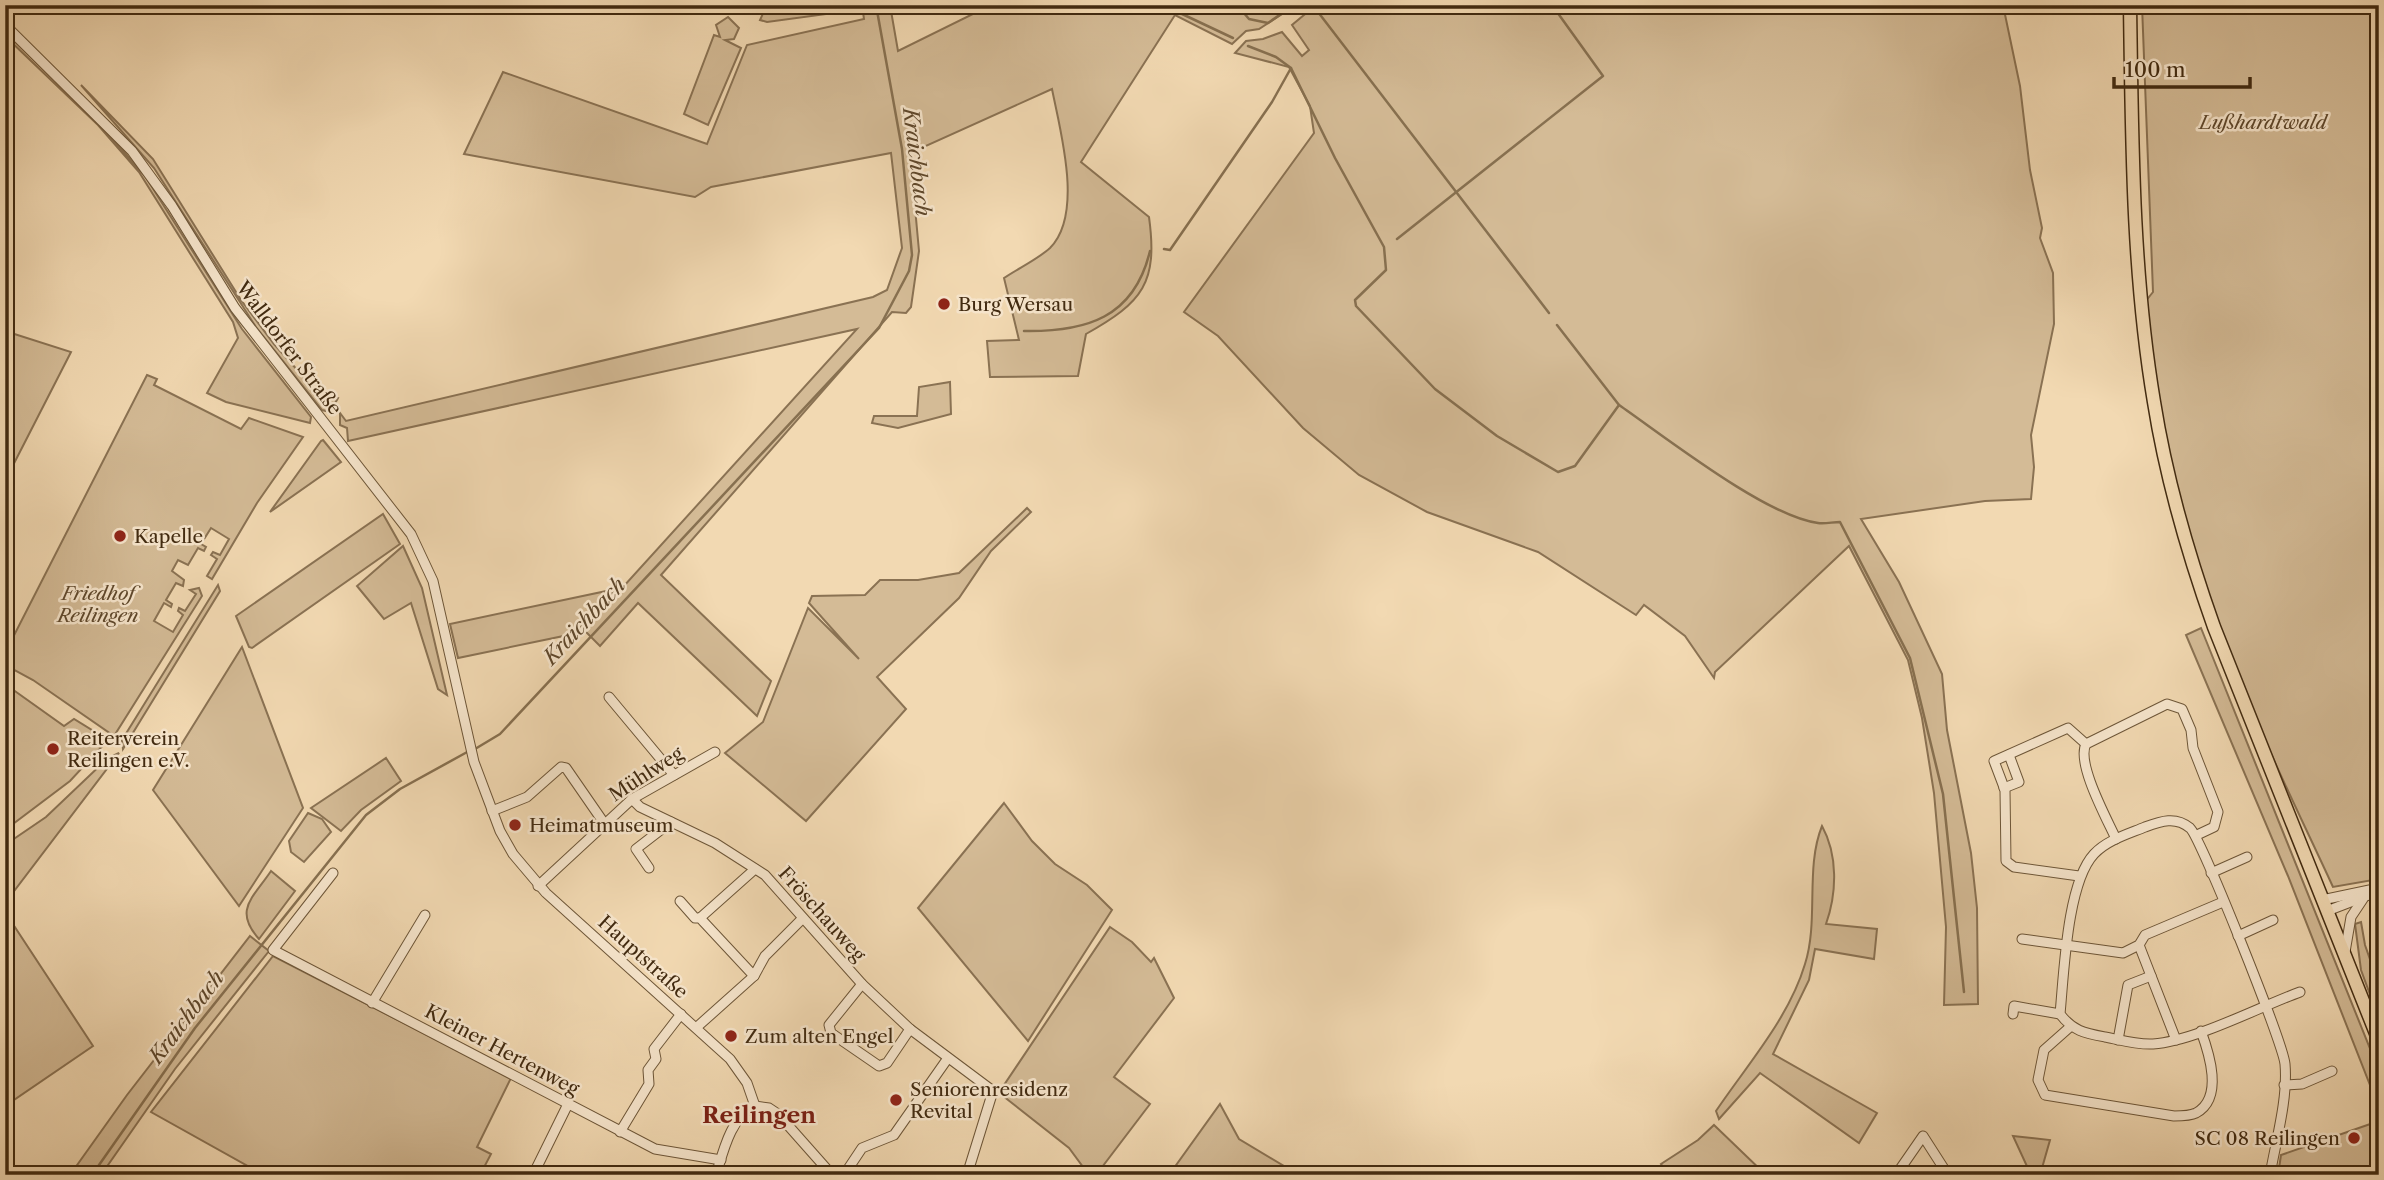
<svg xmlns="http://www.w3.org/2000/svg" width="2384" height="1180" font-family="'Libre Caslon Text',serif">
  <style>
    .green { fill: #d4bb96; stroke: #8a7253; stroke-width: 2 }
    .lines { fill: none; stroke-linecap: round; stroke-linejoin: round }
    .stream { stroke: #877050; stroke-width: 2.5 }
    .minor-casing { stroke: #6d5638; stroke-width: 11 }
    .major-casing { stroke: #412a10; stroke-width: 15 }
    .minor { stroke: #f7e6cd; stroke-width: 9 }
    .major { stroke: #f2d9b2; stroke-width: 12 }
    .poi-dot { fill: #8f2418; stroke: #f7e6cd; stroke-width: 2.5 }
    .labels { text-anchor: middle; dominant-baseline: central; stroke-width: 5; stroke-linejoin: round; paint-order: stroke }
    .park-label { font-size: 19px; font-style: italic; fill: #5e472b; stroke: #f7e6cd }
    .poi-label { font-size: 19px; fill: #412a10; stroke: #f7e6cd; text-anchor: start }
    .street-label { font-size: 19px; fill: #412a10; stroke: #f7e6cd }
    .water-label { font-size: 21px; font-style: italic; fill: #5e472b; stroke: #f7e6cd }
    .quarter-label { font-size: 23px; font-weight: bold; fill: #7a1f14; stroke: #f7e6cd }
  </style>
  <rect width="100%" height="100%" fill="#f2d9b2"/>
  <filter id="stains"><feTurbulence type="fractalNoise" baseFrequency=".00286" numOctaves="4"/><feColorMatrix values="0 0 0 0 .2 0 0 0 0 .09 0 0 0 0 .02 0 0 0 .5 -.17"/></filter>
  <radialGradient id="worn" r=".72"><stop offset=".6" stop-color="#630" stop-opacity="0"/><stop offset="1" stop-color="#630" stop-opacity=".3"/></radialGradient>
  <!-- green -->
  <g class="green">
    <polygon points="767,5 848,5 849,11 767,22 760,20"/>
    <path d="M862 5H890L898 51 991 5H1296L1259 29 1246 31 1232 44 1175 15 1081 162 1149 217C1158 283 1143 302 1086 334L1078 376 990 377 987 341 1019 340 1004 278C1019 268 1038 259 1050 248 1084 214 1060 130 1052 89L910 153 919 251 911 307 906 313 892 312 661 575 771 681 757 716 638 603 600 646 584 630 857 329 348 441 347 428 340 425V413L346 421 873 297 887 290 902 248 891 153 711 187 695 197 464 154 503 72 707 144 747 45 864 19Z"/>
    <polygon points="1316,5 2003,5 2020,86 2030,170 2042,228 2040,238 2053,273 2054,324 2031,435 2034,467 2031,499 1985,501 1861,519 1899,582 1942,674 1947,730 1971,853 1977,908 1978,1004 1944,1005 1946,927 1934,793 1922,718 1908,660 1849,546 1715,672 1714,678 1685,636 1644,605 1636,615 1538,552 1427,512 1359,475 1303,428 1218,336 1184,312 1314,133 1310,106 1289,67 1235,53 1246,41 1263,39 1282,32 1302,56 1309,50 1292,25"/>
    <path d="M2142 5H2379V879L2333 887C2306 828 2276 768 2251 708 2197 579 2156 441 2145 302L2153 292Z"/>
    <polygon points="728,17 739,28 734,39 725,40 741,48 708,125 684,114 714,35 720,37 716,25"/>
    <polygon points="5,32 94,117 145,176 242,329 311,417 310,423 226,402 207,393 238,338 233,322 139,172 98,125 5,36"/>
    <polygon points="81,85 153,159 241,300 274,344 316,391 338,398 330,412 322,410 256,327 154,168"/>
    <polygon points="5,331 71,352 5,481"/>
    <polygon points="147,375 157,379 154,385 241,429 249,418 303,437 257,503 212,579 207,576 217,559 211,555 213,552 220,555 229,539 211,528 201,544 206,547 204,551 198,548 188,565 178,560 172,571 184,580 183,586 176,583 166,600 172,604 171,607 164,603 154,621 173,632 183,615 178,611 179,608 185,611 196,594 190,590 199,588 202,596 114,736 33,680 5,665 5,653"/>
    <polygon points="950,382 951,414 898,428 872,423 874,416 917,416 919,387"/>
    <polygon points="323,440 341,462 270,512 321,441"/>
    <polygon points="1027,508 1031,512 991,551 959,598 877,677 906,709 806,821 725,753 763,722 808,608 859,659 809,603 812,596 865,595 880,580 918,580 959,573"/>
    <polygon points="383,514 400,544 252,648 249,647 236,616"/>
    <polygon points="403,546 422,588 447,695 438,689 411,603 384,619 357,586"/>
    <polygon points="218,585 220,591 123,749 122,740"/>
    <polygon points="616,589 573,634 458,658 450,624"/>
    <polygon points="2201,628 2379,1071 2379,1108 2288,876 2186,635"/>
    <polygon points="242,647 303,808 239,906 153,790"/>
    <polygon points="5,684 64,726 74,719 108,740 70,781 5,830"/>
    <polygon points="119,753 5,903 5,845 46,817 108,758"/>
    <polygon points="386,758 401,781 361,810 341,831 311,808"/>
    <polygon points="1004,803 1032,841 1055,864 1087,885 1112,910 1028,1041 918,908"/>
    <polygon points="308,813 322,819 331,832 304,862 291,852 289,841"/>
    <path d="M1822 826C1838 855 1837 893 1826 924L1877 929 1874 959 1815 949 1809 980 1773 1054 1877 1113 1859 1143 1760 1073 1719 1119 1716 1111C1747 1065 1789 1018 1805 964 1819 920 1805 868 1822 826Z"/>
    <path d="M271 871 295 891 259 939C233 910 253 898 271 871Z"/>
    <polygon points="5,912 93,1046 5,1106"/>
    <polygon points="2361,922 2365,945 2379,985 2379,1019 2361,970 2355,924"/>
    <polygon points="1110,927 1132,942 1151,962 1154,958 1174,998 1114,1077 1150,1104 1096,1175 1089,1175 1069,1148 1003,1096 1002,1088"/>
    <polygon points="250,936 269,951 175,1069 101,1175 70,1175 127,1095"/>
    <polygon points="273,956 511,1078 477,1147 491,1154 480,1175 264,1175 151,1112"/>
    <polygon points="1220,1104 1239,1139 1299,1175 1169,1175"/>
    <polygon points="2379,1121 2379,1175 2278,1175 2281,1155"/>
    <polygon points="1714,1125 1766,1175 1668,1175 1661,1164 1698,1140"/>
    <polygon points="2013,1136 2050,1140 2040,1175 2031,1175"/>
  </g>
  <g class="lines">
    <!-- stream -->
    <g class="stream">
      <polyline points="1163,5 1233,38"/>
      <polyline points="1237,5 1249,19 1268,23 1294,5"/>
      <polyline points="1326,5 1318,12 1549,313"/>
      <polyline points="1291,68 1335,158 1384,247 1386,270 1355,300 1356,306 1435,389 1497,436 1558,472 1575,466 1619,405 1557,325"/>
      <polyline points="1397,239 1603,76 1552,5"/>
      <polyline points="1164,249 1170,250 1272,102 1291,68 1276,57 1248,46"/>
      <path d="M1024 331C1086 332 1134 318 1150 251"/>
      <path d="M1619 405C1664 436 1767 517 1818 523 1825 524 1833 522 1840 522L1910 658 1943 794 1964 992"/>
      <polyline points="475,749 500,734 879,328 909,271 912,255 902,149 876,5"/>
      <polyline points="92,1175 195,1028 366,815 400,789 469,751"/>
    </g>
    <defs>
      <g id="minor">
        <polyline points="5,25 132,151 172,206 235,308 411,534 433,581 474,762 500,831 513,854 546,893 730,1059 747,1083 755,1106"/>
        <polyline points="609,697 674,775"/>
        <polyline points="2004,788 2019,782 2009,755"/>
        <polyline points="632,799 640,807 715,843 765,875 862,984 910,1029 993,1091 967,1175"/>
        <polyline points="492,811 527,797 561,767 566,768 604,823"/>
        <path d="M2116 839C2107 819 2076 763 2086 744L2167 704 2182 709 2191 730 2193 748 2218 812 2214 827 2197 835"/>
        <polyline points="649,868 636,849 671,822"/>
        <polyline points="333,873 273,950 655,1149 721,1160"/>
        <polyline points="2211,873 2247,857"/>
        <polyline points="2079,876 2014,867 2006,861 2005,790 1994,761 2068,728 2086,744"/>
        <polyline points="538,886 632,799 715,752"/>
        <polyline points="2322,900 2379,888"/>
        <polyline points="680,901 695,918 700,918 754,976"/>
        <polyline points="2327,911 2379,891"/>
        <polyline points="700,918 755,869"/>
        <polyline points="2238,936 2273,920"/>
        <polyline points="2022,939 2123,953 2139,945 2145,935 2223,902"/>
        <polyline points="2139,945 2176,1040"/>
        <polyline points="2345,952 2351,917 2363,899"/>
        <polyline points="862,984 829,1025 831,1033 879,1066 887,1063 910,1029"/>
        <polyline points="372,1003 425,915"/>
        <polyline points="2013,1014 2014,1006 2060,1014"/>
        <polyline points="697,1027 754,976 765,956 802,919"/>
        <path d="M2070 1027 2044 1050 2038 1080 2045 1095 2174 1116C2181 1116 2190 1116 2196 1113 2224 1098 2209 1053 2201 1031"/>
        <polyline points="2118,1040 2128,985 2151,976"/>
        <polyline points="2284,1085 2302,1084 2332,1071"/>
        <polyline points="755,1106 769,1108 778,1114 832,1175"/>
        <polyline points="620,1132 649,1084 648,1070 656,1059 654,1049 681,1014"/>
        <polyline points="533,1175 568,1104"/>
        <path d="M716 1175C723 1152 731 1116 755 1106"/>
        <polyline points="844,1175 862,1148 894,1135 948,1058"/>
        <polyline points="1896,1175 1923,1136 1948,1175"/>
        <path d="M2270 1175C2276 1140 2288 1099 2285 1064 2283 1043 2201 838 2190 828 2176 816 2161 821 2145 827 2128 834 2107 840 2094 854 2067 883 2064 973 2060 1014 2073 1031 2084 1033 2105 1037 2120 1040 2138 1045 2153 1044 2195 1041 2259 1007 2300 992"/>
      </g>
      <path id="major" d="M2130 5C2132 137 2132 271 2154 402 2166 478 2188 554 2214 627L2379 1041"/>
    </defs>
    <!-- minor casing -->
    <use href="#minor" class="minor-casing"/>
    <!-- major casing -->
    <use href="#major" class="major-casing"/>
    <!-- minor -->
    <use href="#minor" class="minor"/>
    <!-- major -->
    <use href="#major" class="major"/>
  </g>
  <!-- markers -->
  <g class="poi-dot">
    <circle cx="944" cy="304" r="7"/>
    <circle cx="120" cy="536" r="7"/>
    <circle cx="53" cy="749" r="7"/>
    <circle cx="515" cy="825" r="7"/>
    <circle cx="731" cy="1036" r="7"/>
    <circle cx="896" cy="1100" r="7"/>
    <circle cx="2354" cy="1138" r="7"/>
  </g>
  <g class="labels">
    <!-- park labels -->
    <g class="park-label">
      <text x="2263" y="122">Lußhardtwald</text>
      <text x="98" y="593">Friedhof<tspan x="98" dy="22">Reilingen</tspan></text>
    </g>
    <!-- poi labels -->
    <g class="poi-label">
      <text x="958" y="304">Burg Wersau</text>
      <text x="134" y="536">Kapelle</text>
      <text x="67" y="738">Reiterverein<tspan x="67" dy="22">Reilingen e.V.</tspan></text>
      <text x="529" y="825">Heimatmuseum</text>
      <text x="745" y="1036">Zum alten Engel</text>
      <text x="910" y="1089">Seniorenresidenz<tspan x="910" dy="22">Revital</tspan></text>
      <text x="2340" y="1138" text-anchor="end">SC 08 Reilingen</text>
    </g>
    <!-- street labels -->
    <g class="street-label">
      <text transform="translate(289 348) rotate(53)">Walldorfer Straße</text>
      <text transform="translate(646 774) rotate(-33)">Mühlweg</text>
      <text transform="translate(822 914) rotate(48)">Fröschauweg</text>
      <text transform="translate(643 957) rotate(42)">Hauptstraße</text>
      <text transform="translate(502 1050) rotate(28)">Kleiner Hertenweg</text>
    </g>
    <!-- water labels -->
    <g class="water-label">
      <text transform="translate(917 162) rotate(83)">Kraichbach</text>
      <text transform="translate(584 621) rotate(-47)">Kraichbach</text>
      <text transform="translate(186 1017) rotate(-53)">Kraichbach</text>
    </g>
    <!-- quarter labels -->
    <g class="quarter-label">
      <text x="759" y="1115">Reilingen</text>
    </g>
  </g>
  <!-- margin -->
  <rect width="2384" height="1180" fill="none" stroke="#f2d9b2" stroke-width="28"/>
  <rect x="7" y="7" width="2370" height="1166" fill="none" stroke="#412a10" stroke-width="3.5"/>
  <rect x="14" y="14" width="2356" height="1152" fill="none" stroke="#412a10" stroke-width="2"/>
  <!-- scale -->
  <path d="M2114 77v10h136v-10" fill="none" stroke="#412a10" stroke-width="3.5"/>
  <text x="2125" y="77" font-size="21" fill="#412a10" stroke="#f7e6cd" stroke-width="5" paint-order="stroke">100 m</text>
  <rect width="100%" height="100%" filter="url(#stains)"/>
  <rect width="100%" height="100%" fill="url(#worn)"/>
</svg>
